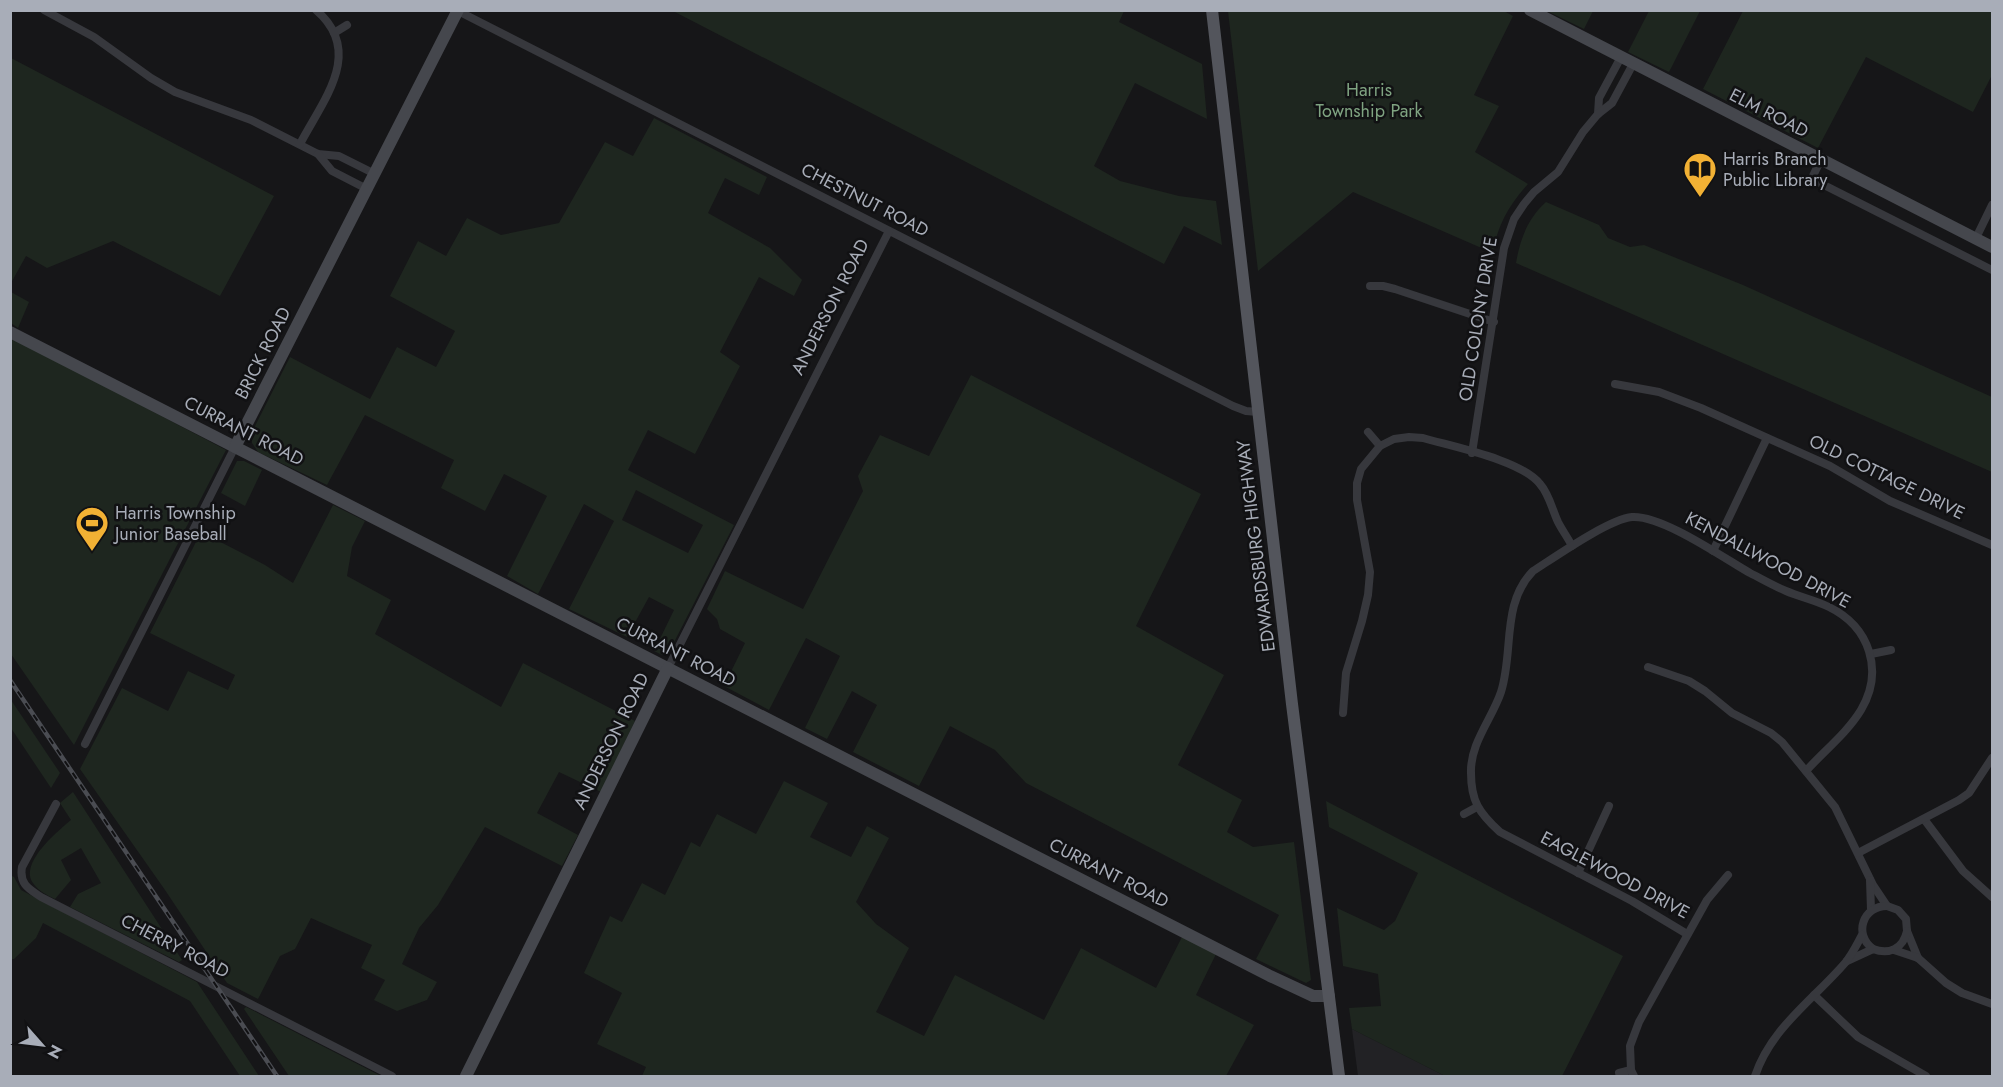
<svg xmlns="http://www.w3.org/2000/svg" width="2003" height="1087" font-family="Jost,sans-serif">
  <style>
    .built { fill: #222225 }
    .green { fill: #1e261f; fill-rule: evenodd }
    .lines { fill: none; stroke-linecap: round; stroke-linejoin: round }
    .street { stroke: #37383d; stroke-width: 8 }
    .secondary { stroke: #45474d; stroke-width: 12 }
    .primary { stroke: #53555c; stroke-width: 12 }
    .rail-casing { stroke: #4a4c52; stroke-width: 4.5 }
    .rail { stroke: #111113; stroke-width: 2; stroke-dasharray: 7; stroke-linecap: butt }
    .labels { text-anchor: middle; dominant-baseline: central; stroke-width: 5; stroke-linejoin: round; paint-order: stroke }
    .park-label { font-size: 18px; fill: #7fa381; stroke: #111113 }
    .street-label { font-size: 18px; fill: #a8adb8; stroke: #111113 }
    .poi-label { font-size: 18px; fill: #a8adb8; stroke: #111113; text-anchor: start }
  </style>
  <rect width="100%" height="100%" fill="#161618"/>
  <!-- built -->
  <polygon class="built" points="1352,1029 1445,1076 1358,1076"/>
  <!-- green -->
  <g class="green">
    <path d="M1502 10 1513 16 1474 95 1499 106 1475 152 1528 184C1510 204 1497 225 1493 253L1353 192 1258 271 1228 11Z"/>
    <polygon points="673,11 1124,11 1119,22 1202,64 1207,119 1135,83 1094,166 1120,181 1179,196 1216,201 1222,245 1184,226 1164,264"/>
    <polygon points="1547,11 1593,10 1593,11 1584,29"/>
    <polygon points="1649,11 1700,11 1669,72 1628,52"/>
    <polygon points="1743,11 1992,11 1992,75 1973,112 1866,57 1818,148 1703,89"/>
    <polygon points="11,58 274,196 220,296 113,241 47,268 26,256 11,283"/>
    <path d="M654 118 767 177 759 195 725 178 708 213 770 248 802 280 794 296 759 277 720 352 740 366 695 454 648 430 628 470 734 525 668 654 662 655 654 651 674 610 649 597 627 637 569 609 614 521 584 504 538 594 507 576 547 496 504 474 485 511 441 488 454 460 365 415 327 485 258 452 252 443 251 434 290 357 370 399 397 347 436 367 455 331 390 296 418 241 446 256 467 218 501 235 559 223 605 142 633 156ZM636 490 703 525 688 553 622 520Z"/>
    <path d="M1546 202 1599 225 1608 238 1630 247 1644 245 1743 285 1992 397V472L1516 263C1520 239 1528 218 1546 202Z"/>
    <polygon points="11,292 29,302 18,328 11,323"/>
    <polygon points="11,337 226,450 74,745 11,654"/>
    <polygon points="971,375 1201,494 1136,626 1224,675 1178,765 1242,800 1227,832 1253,847 1294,842 1311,980 1306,983 1256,959 1279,915 1026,783 995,750 950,726 919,786 853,752 877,705 852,691 827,739 805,728 840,656 806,638 769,710 724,686 745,643 720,629 717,619 707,609 725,571 803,609 863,491 858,476 880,435 929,456"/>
    <polygon points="237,461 244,461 262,470 245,506 221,493"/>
    <polygon points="333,505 365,521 352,547 347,576 391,600 375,634 501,707 523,663 635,721 601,792 559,772 537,813 578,835 562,866 485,827 438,905 419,928 402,964 437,982 427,1000 397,1011 374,1000 385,980 361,968 372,945 311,918 295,949 280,956 258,999 227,983 165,890 80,769 122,688 168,711 188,671 228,690 235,675 150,633 201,532 265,565 293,583"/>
    <polygon points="11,700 60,773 51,788 11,728"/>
    <polygon points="784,781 828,803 810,837 851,857 867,826 889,838 856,902 876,924 909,948 876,1012 924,1036 955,975 1044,1020 1081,948 1156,988 1182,937 1216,954 1196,995 1254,1025 1226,1076 642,1076 646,1067 597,1044 622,993 584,973 610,916 622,922 642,883 665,895 691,842 700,847 717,814 756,834"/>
    <path d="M73 792 182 960 179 962 70 907 78 894 101 883 81 848 61 860 71 880 55 899C47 895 38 891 33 883 19 863 58 831 71 820L60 803Z"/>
    <polygon points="1326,801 1623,956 1562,1076 1445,1076 1352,1029 1349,1008 1381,1006 1378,974 1343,966 1337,908 1384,930 1395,921 1418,873 1329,827"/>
    <polygon points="10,875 14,877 21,890 197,982 259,1076 240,1076 190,1001 43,923 36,938 14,959 11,959"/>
    <polygon points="246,1007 381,1076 289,1076 244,1009"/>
  </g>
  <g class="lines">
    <!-- street -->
    <g class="street">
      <polyline points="44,10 94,37 151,78 175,92 251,120 318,154 339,156 375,174"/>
      <polyline points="458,11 1233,406 1246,411 1258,412"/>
      <polyline points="334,33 347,25"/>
      <polyline points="1598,114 1599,98 1621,57"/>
      <path d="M300 144C323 100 365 52 316 10"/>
      <polyline points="318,154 332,171 367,189"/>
      <polyline points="1821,159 1813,176 1818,182 1992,270"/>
      <polyline points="1976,238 1992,205"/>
      <polyline points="1370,286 1383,286 1395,289 1494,322"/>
      <polyline points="1615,384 1659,392 1701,408 1830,466 1890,501 1992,545"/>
      <polyline points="1368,432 1380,446"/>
      <polyline points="1472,453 1504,248 1514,219 1524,204 1534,192 1558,172 1583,132 1598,114 1612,103 1633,64"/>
      <polyline points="1713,551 1767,438"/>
      <polyline points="1871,654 1891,650"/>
      <polyline points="1648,667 1689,681 1705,691 1732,713 1771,733 1782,742 1835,807 1873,885 1887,906 1898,910 1906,919 1907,931 1918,958"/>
      <polyline points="668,668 889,231"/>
      <path d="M1343 713 1346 673 1362 621 1368 595 1370 572 1357 500V483L1361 469 1380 446 1394 439 1409 437 1423 438C1454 447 1521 460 1540 484 1549 494 1552 509 1558 522 1562 530 1568 538 1572 546"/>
      <polyline points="85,744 235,447"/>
      <path d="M56 804 22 867C19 884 29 889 41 897L392 1076"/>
      <polyline points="1464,814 1477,807"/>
      <polyline points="1924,819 1963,871 1992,897"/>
      <polyline points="1858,853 1959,800 1969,793 1992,758"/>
      <polyline points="1578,873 1609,806"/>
      <polyline points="1870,880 1871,910"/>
      <path d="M1687 934 1632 901 1500 832C1479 813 1471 801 1471 773 1470 743 1492 719 1501 692 1514 651 1501 604 1533 571 1555 557 1609 519 1632 517 1662 515 1722 557 1750 573 1762 579 1774 586 1786 591 1800 597 1815 600 1829 607 1870 627 1884 671 1861 710 1847 733 1824 751 1806 771"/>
      <path d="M1873 949C1853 934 1863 906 1887 906"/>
      <polyline points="1894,950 1918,958 1946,983 1962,993 1992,1004"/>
      <path d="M1847 961 1873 949C1889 955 1903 949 1907 931"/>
      <polyline points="1814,995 1858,1037 1926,1076"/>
      <polyline points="1619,1073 1631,1070"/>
      <polyline points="1634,1076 1631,1070 1630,1046 1639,1022 1707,900 1728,875"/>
      <path d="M1755 1076C1771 1028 1813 1000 1845 963 1852 955 1857 944 1862 935"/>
    </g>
    <!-- secondary -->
    <g class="secondary">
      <polyline points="1530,10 1992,247"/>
      <polyline points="10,332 1270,976 1313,996 1329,996"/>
      <polyline points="235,447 458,10"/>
      <polyline points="466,1076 668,668"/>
    </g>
    <!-- primary -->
    <polyline class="primary" points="1212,10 1292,704 1339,1076"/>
    <defs>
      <polyline id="rail" points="10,680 277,1076"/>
    </defs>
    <!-- rail casing -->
    <use href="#rail" class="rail-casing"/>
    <!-- rail -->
    <use href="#rail" class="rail"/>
  </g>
  <!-- icons -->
  <defs>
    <symbol id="library-pin" viewBox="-11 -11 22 30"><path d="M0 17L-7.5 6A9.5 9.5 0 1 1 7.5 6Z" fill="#f2b134" stroke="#111113"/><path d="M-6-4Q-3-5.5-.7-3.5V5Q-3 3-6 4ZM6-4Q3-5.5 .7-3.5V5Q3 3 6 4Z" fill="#111"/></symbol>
    <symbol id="stadium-pin" viewBox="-11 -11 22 30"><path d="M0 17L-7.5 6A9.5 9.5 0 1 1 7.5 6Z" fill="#f2b134" stroke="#111113"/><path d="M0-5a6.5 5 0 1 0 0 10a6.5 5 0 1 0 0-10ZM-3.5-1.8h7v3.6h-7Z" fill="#111"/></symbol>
  </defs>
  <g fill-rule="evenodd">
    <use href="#library-pin" x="1681" y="150" width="38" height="52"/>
    <use href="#stadium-pin" x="73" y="504" width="38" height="52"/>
  </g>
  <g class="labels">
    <!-- park labels -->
    <g class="park-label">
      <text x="1369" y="90">Harris<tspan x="1369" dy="21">Township Park</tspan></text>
    </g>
    <!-- street labels -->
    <g class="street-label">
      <text transform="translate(1769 113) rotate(27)">ELM ROAD</text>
      <text transform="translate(865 200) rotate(27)">CHESTNUT ROAD</text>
      <text transform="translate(830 307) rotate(-63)">ANDERSON ROAD</text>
      <text transform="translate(1478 319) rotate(-81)">OLD COLONY DRIVE</text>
      <text transform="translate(263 353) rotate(-63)">BRICK ROAD</text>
      <text transform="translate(244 431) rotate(27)">CURRANT ROAD</text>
      <text transform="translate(1887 477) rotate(26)">OLD COTTAGE DRIVE</text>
      <text transform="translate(1256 546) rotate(-97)">EDWARDSBURG HIGHWAY</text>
      <text transform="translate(1768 560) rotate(28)">KENDALLWOOD DRIVE</text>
      <text transform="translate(676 652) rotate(27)">CURRANT ROAD</text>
      <text transform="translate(611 741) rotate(-64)">ANDERSON ROAD</text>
      <text transform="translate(1109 873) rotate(27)">CURRANT ROAD</text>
      <text transform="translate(1615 875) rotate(28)">EAGLEWOOD DRIVE</text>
      <text transform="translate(175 946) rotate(27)">CHERRY ROAD</text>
    </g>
    <!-- poi labels -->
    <g class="poi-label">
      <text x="1723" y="159">Harris Branch<tspan x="1723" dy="21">Public Library</tspan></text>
      <text x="115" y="513">Harris Township<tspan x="115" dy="21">Junior Baseball</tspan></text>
    </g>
  </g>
  <!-- border -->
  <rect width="2003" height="1087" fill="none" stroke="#a8adb8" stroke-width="24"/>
  <!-- north arrow -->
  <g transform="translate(42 1045) rotate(118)" stroke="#111113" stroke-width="4.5" paint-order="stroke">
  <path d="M0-4.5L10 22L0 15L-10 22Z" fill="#a8adb8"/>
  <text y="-9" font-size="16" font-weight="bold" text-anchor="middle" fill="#a8adb8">N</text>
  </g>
</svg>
